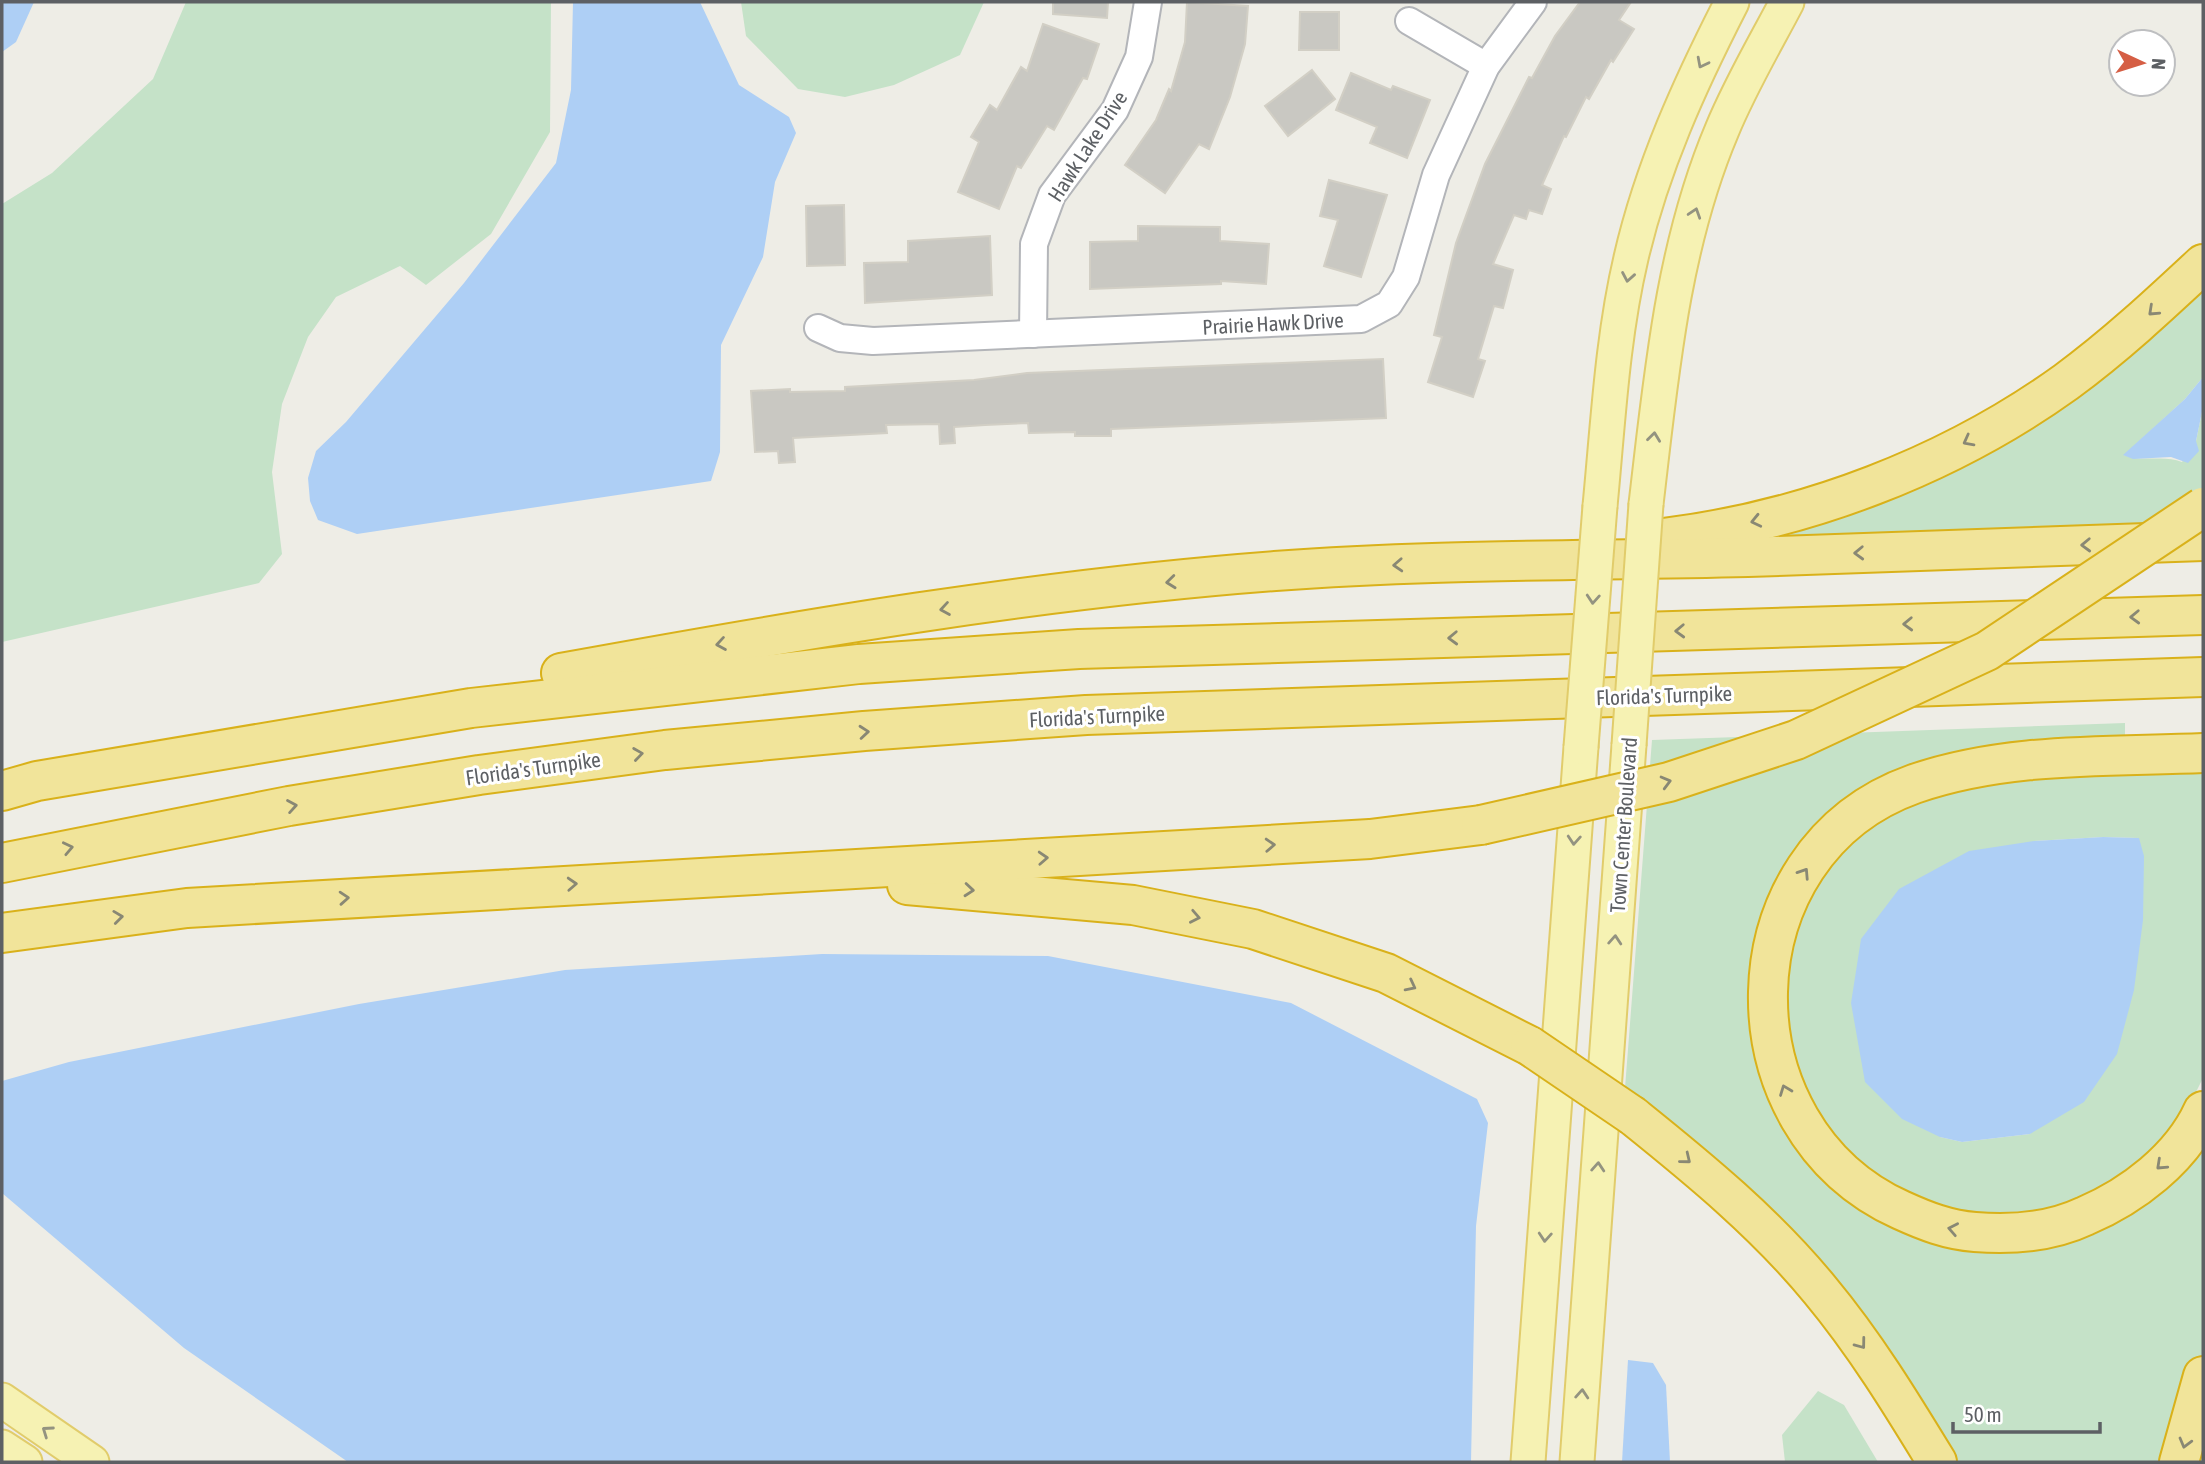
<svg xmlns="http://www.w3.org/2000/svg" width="2205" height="1464" font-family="'Asap Condensed',sans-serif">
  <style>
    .green { fill: #c5e2c8; fill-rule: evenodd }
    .water { fill: #aecff5 }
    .building { fill: #c9c8c2; stroke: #d2cfc5; stroke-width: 2 }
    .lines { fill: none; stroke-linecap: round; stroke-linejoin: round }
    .minor-casing { stroke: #b3b5b9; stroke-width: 30 }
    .major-casing { stroke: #e1cc6b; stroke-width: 37 }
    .highway-casing { stroke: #d9b11a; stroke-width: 42 }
    .minor { stroke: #fff; stroke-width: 26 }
    .major { stroke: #f6f2b3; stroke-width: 33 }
    .highway { stroke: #f1e49a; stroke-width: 38 }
    .major-bridge-casing { stroke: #e1cc6b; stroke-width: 37; stroke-linecap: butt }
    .highway-bridge-casing { stroke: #d9b11a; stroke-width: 42; stroke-linecap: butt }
    .major-bridge { stroke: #f6f2b3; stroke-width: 33 }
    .highway-bridge { stroke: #f1e49a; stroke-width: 38 }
    .oneway { stroke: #939380 }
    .oneway2 { stroke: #898874 }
    .labels { text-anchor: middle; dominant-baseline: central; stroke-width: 6; stroke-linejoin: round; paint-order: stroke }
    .street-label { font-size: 21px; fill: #5d6064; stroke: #fff }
  </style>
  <rect width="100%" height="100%" fill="#eeede6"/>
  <!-- green -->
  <g class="green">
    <polygon points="186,2 551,2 550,132 491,234 426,285 400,266 336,297 308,337 282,404 272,472 282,554 259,583 2,642 2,204 52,173 153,79"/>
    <polygon points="741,2 984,2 960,55 894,85 845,97 798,89 746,36"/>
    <path d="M2203 283V377L2185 399 2124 455C2143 463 2163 454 2182 462L2196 441 2203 407V525L1817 541 1732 537 1823 512Z"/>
    <polygon points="2125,723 2125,740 1885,782 1752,982 1752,1023 1761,1072 1771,1101 1792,1139 1983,1247 2203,1138 2203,1462 1954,1462 1625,1088 1652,740"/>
    <path d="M2203 762V1078L2184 1116 2134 1172 2081 1203 2026 1216 1946 1212 1857 1168 1806 1104 1780 1006 1802 905 1851 838 1911 799 2079 767ZM2103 837 2139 838 2030 1134 1962 1142 1940 1137 2034 841Z"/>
    <polygon points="1818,1391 1844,1405 1878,1462 1785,1462 1782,1435"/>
  </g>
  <!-- water -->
  <g class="water">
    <polygon points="2,2 34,2 16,42 2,52"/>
    <polygon points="573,2 700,2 739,85 789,117 796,133 775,182 763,257 721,345 720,452 711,481 357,534 318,520 310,501 308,478 316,451 346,422 464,283 556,163 571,90"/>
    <polygon points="2203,377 2203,407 2196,441 2199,451 2188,463 2171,457 2133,459 2123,455 2185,399"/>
    <polygon points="2103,837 2139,838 2144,856 2143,920 2134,990 2117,1054 2084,1102 2030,1134 1962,1142 1940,1137 1902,1119 1865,1082 1851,1003 1861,939 1899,889 1969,851 2034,841"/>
    <polygon points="822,954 1048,956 1291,1003 1477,1099 1488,1123 1476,1226 1471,1462 348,1462 184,1348 2,1193 2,1081 69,1062 359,1004 565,970"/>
    <polygon points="1628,1360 1653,1363 1666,1385 1670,1462 1622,1462"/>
  </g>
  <!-- building -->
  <g class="building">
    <polygon points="1053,2 1108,2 1107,18 1053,14"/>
    <polygon points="1187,2 1248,6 1245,44 1230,97 1209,149 1199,144 1165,193 1125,165 1156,120 1169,89 1171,91 1185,42"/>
    <polygon points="1580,2 1631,2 1619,20 1634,29 1613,62 1611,60 1589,99 1586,97 1566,137 1564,136 1542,185 1551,189 1542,214 1529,210 1526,219 1514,215 1493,264 1513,270 1503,308 1494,306 1478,359 1485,361 1473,397 1428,382 1442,337 1434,335 1456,243 1485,164 1529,77 1532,78 1555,36"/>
    <polygon points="1300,12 1339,12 1339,50 1299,50"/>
    <polygon points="1043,24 1099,44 1087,79 1083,78 1054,130 1047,126 1021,168 1017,166 999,209 958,192 979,142 971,137 990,105 997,110 1021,67 1027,71"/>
    <polygon points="1312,70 1335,99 1288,136 1265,106"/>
    <polygon points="1351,73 1391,90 1393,86 1430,100 1407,158 1370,143 1377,127 1336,110"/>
    <polygon points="1329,180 1387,195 1361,277 1324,266 1338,220 1320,216"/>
    <polygon points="844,205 845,265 807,266 806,206"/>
    <polygon points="1138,226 1220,227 1220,241 1269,244 1266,284 1221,281 1221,284 1090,289 1090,242 1138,241"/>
    <polygon points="990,236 992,295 865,303 864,263 908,262 908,241"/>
    <polygon points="1383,359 1386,418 1111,429 1111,436 1075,436 1075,432 1029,433 1028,423 985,425 954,427 955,443 940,444 939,424 886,425 887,433 793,438 795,462 779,463 778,451 755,452 751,391 790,389 790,392 845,391 845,387 974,380 1027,373"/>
  </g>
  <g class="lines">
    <defs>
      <g id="minor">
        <polyline points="1409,21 1486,66"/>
        <polyline points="818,328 840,338 873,341 1361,319 1389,304 1406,277 1436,175 1486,66 1533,2"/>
        <polyline points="1033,334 1034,244 1052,195 1115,110 1139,57 1148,2"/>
      </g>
      <g id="major">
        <path d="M1646 504C1661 378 1672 248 1722 130 1740 86 1765 44 1787 2"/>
        <path d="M1600 506C1608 424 1612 339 1631 258 1652 167 1690 84 1732 2"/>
        <polyline points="2,1400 92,1462"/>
        <polyline points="2,1447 25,1462"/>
        <polyline points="1528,1462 1581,747"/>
        <polyline points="1577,1462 1629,745"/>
      </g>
      <g id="highway">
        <path d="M1663 538C1805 521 1949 466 2066 382 2115 346 2159 305 2203 264"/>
        <path d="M561 673C798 630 1036 589 1275 571 1432 559 1590 561 1748 557 1899 552 2051 546 2203 541"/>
        <path d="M2203 753C2107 757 2006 752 1914 784 1723 852 1720 1128 1901 1210 1925 1221 1948 1230 1975 1232 2012 1235 2051 1232 2085 1216 2132 1196 2181 1159 2203 1111"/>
        <polyline points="2,791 37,781 471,708 859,664 1079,649 2203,615"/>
        <polyline points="2,863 289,806 479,775 665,750 864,731 1086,715 2203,677"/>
        <polyline points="907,885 1133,905 1253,929 1386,973 1530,1046"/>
        <polyline points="2,933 187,908 1370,839 1481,825"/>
        <path d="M1633 1116C1699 1169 1766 1224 1820 1290 1865 1344 1901 1403 1937 1462"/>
        <polyline points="2179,1462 2203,1376"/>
      </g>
    </defs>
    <!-- minor casing -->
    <use href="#minor" class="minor-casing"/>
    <!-- major casing -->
    <use href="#major" class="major-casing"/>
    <!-- highway casing -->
    <use href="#highway" class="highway-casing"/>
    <!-- minor -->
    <use href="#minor" class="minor"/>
    <!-- major -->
    <use href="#major" class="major"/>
    <!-- highway -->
    <use href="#highway" class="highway"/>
    <defs>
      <g id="major-bridge">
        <polyline points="1629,745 1646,504"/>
        <polyline points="1581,747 1600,506"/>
      </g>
      <g id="highway-bridge">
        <polyline points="1481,825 1669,782 1796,740 1987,651 2203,507"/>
        <polyline points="1530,1046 1633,1116"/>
      </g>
    </defs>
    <!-- major-bridge casing -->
    <use href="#major-bridge" class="major-bridge-casing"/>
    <!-- highway-bridge casing -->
    <use href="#highway-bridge" class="highway-bridge-casing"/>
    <!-- major-bridge -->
    <use href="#major-bridge" class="major-bridge"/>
    <!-- highway-bridge -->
    <use href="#highway-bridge" class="highway-bridge"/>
  </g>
  <!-- one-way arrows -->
  <defs><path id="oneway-chevron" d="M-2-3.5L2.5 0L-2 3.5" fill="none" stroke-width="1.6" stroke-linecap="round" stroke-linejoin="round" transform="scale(1.75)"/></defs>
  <g class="oneway">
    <use href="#oneway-chevron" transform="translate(1702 63) rotate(117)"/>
    <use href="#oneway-chevron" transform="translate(1695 213) rotate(-72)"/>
    <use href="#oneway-chevron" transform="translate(1628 277) rotate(100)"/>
    <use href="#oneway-chevron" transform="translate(1654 437) rotate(-83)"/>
    <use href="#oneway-chevron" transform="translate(1593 599) rotate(94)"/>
    <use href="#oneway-chevron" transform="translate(1574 840) rotate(94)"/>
    <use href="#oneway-chevron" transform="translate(1615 940) rotate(-86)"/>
    <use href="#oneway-chevron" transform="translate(1598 1167) rotate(-86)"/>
    <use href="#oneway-chevron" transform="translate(1545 1237) rotate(94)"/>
    <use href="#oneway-chevron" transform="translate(1582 1394) rotate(-86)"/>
    <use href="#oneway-chevron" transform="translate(47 1431) rotate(-145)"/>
  </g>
  <g class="oneway2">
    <use href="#oneway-chevron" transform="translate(2153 311) rotate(137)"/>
    <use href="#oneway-chevron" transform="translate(1968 441) rotate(152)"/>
    <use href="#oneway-chevron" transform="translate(1756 521) rotate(167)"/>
    <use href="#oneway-chevron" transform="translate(2086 545) rotate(178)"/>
    <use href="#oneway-chevron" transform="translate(1859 553) rotate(178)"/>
    <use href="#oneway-chevron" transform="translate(1398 565) rotate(177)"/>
    <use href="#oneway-chevron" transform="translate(1171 582) rotate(174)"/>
    <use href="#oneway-chevron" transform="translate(945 609) rotate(171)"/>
    <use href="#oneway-chevron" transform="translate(2135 617) rotate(178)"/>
    <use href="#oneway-chevron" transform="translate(1908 624) rotate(178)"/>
    <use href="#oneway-chevron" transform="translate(1680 631) rotate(178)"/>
    <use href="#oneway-chevron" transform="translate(1453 638) rotate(178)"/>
    <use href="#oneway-chevron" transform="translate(721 644) rotate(171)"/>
    <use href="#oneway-chevron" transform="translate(864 732) rotate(-5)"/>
    <use href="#oneway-chevron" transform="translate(638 754) rotate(-8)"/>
    <use href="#oneway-chevron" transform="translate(1666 782) rotate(-15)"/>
    <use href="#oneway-chevron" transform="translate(292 806) rotate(-10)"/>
    <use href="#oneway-chevron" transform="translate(1270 845) rotate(-3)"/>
    <use href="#oneway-chevron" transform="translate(68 848) rotate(-12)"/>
    <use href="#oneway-chevron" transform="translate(1043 858) rotate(-3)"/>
    <use href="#oneway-chevron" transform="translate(1804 873) rotate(-57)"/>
    <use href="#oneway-chevron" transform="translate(572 884) rotate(-3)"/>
    <use href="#oneway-chevron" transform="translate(969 890) rotate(5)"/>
    <use href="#oneway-chevron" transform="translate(344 898) rotate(-4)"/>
    <use href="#oneway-chevron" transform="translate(118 917) rotate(-7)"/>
    <use href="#oneway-chevron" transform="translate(1195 917) rotate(11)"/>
    <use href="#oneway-chevron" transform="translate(1411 986) rotate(27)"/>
    <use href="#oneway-chevron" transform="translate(1785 1090) rotate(-111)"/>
    <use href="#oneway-chevron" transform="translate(1686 1159) rotate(39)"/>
    <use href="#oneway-chevron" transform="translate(2161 1165) rotate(137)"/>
    <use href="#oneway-chevron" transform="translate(1953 1229) rotate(-169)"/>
    <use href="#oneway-chevron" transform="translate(1861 1344) rotate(53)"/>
    <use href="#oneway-chevron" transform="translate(2185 1443) rotate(105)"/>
  </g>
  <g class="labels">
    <!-- street labels -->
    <g class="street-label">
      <text transform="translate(1087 146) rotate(-57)">Hawk Lake Drive</text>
      <text transform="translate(1273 323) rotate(-3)">Prairie Hawk Drive</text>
      <text transform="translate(1664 695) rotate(-2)">Florida's Turnpike</text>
      <text transform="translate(1097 716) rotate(-3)">Florida's Turnpike</text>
      <text transform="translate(533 768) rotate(-8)">Florida's Turnpike</text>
      <text transform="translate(1623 825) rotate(-86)">Town Center Boulevard</text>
    </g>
  </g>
  <!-- border -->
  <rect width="2205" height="1464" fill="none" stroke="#5d6064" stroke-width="7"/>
  <!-- north arrow -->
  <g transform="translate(2142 63) rotate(94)"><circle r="33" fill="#ffffff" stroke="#bebfc1" stroke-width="2"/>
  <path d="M0-5L12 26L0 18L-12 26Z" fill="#d55e44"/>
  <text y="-10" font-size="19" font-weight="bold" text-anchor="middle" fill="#5d6064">N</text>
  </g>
  <!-- scale -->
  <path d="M1953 1422v10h147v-10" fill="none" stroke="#5d6064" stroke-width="3.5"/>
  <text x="1964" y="1422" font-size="21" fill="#5d6064" stroke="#ffffff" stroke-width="5" paint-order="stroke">50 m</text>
</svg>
